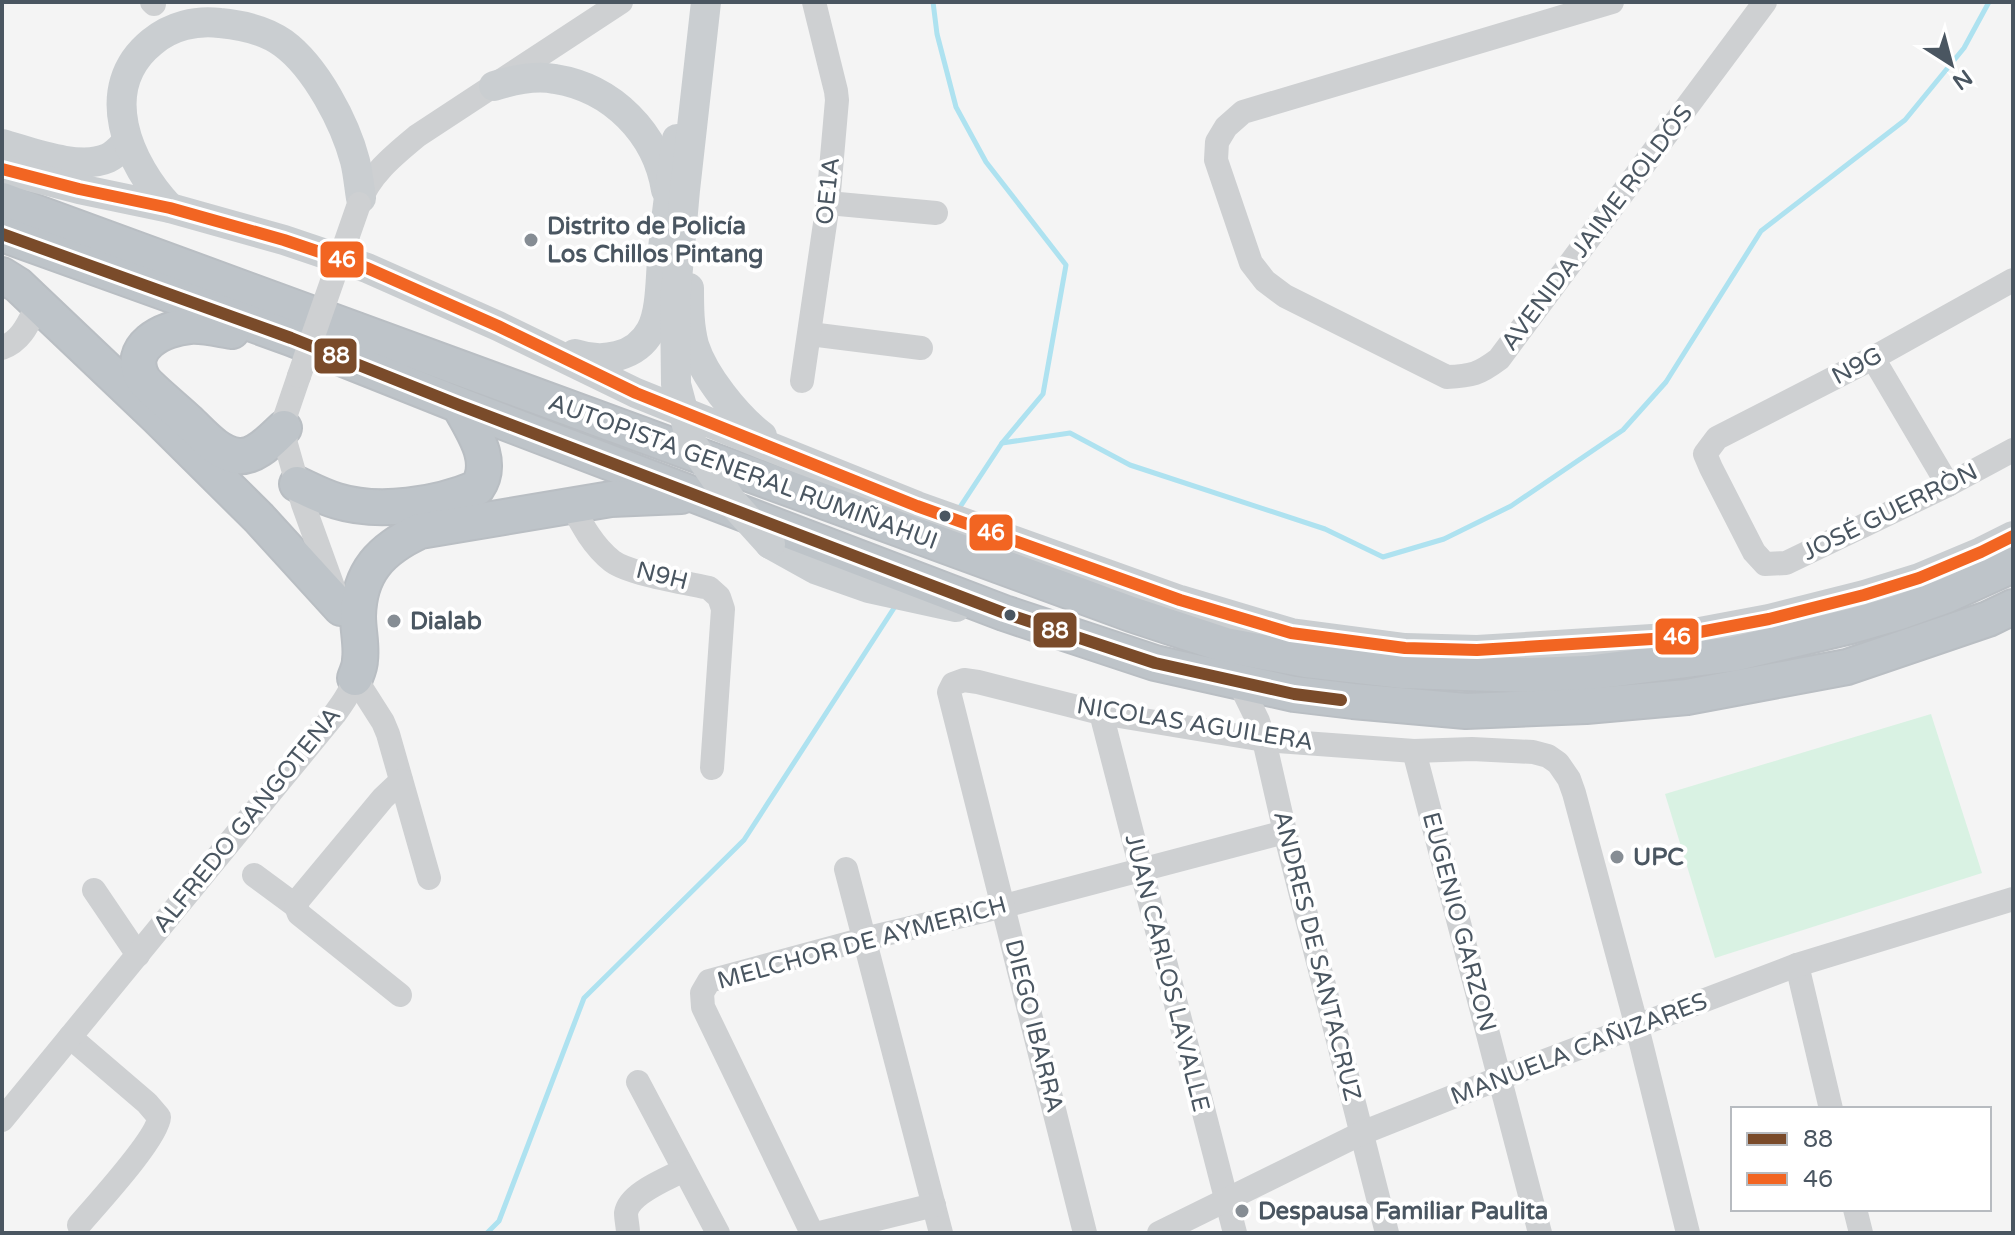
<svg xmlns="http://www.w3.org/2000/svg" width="2015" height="1235" font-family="'Varela Round',sans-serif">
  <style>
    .green { fill: #d9f2e3 }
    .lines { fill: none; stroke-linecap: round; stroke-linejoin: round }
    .stream { stroke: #aee2f0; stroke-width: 5 }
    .highway-casing { stroke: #b9bec3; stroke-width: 38 }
    .minor { stroke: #ced0d2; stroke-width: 24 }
    .major { stroke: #caced1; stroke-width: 30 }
    .highway { stroke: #bec4c9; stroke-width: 34 }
    .minor-bridge { stroke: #ced0d2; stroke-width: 24 }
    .major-bridge { stroke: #caced1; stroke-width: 30 }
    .bus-1-casing { stroke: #fff; stroke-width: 18 }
    .bus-2-casing { stroke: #fff; stroke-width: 18 }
    .bus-1 { stroke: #7a4b2a; stroke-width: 12 }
    .bus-2 { stroke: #f26522; stroke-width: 12 }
    .poi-dot { fill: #868d94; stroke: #fff; stroke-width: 3 }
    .bus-dot { fill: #4a5661; stroke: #fff; stroke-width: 3 }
    .labels { text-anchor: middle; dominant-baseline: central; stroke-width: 8; stroke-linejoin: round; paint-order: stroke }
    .street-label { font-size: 24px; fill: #4a5661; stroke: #fff }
    .poi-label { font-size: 24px; font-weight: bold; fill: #4a5661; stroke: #fff; text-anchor: start }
    .line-badge { stroke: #fff; stroke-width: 3 }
    .badge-label { font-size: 22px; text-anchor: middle; font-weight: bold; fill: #fff }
  </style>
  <rect width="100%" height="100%" fill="#f4f4f4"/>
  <!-- green -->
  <polygon class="green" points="1931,714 1982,873 1715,958 1665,794"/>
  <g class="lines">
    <!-- stream -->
    <g class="stream">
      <polyline points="933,2 937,34 956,107 986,162 1066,265 1043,394 1002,443 958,510"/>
      <polyline points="1002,443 1070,433 1130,465 1325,529 1383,557 1444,539 1511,506 1623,430 1666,382 1761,231 1905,120 1964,48 1989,2"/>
      <polyline points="487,1233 499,1221 584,998 744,840 896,605"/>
    </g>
    <defs>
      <g id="highway">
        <polyline points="2,200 1131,614 1225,645 1306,660 1403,671 1529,675 1586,673 1733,654 1851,626 1897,613 1945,596 2013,565"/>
        <polyline points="2,234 291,338 459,405 1004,613 1155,663 1294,694 1353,701 1466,711 1586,706 1687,697 1847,667 1988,619 2013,607"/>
        <polyline points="2,275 18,285 157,417 259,518 341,608"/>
        <path d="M232 331C219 329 203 325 190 326 163 328 125 347 143 379 149 388 179 412 188 421 202 434 218 454 238 456 256 458 272 439 284 428"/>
        <path d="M297 484C310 490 323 497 337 501 379 514 437 505 477 488 496 461 472 430 459 405"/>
        <path d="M355 678C357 673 360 666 360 660 362 646 358 631 358 616 359 572 381 549 420 531L611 499 681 496"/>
      </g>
    </defs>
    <!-- highway casing -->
    <use href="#highway" class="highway-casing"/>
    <!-- minor -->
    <g class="minor">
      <polyline points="152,2 154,4"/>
      <path d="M1612 2 1243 112 1226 127 1217 142 1216 160 1251 263 1265 281 1285 296 1447 377C1472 376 1479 374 1499 359L1765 2"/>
      <polyline points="828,203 936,213"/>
      <path d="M359 204C369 175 394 155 417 136L621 2"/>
      <polyline points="2013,280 1873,358 1717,438 1705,454 1711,468 1754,552 1765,564 1786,563 1948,485 2013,450"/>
      <polyline points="810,334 921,348"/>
      <path d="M2 348C22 341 29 322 38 304"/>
      <polyline points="1873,358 1948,485"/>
      <polyline points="299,376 284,420 286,444 303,504 336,595"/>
      <polyline points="802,381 828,203 837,100 836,91 814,2"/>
      <path d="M571 504C582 525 593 546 612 561 629 574 686 583 709 588L719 597 723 609 712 768"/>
      <polyline points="355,678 383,722 388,734 429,878"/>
      <polyline points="1239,682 1258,721 1264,740 1285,832 1387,1233"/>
      <polyline points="1101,713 1235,1233"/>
      <polyline points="1414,751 1540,1233"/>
      <polyline points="846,869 941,1233"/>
      <polyline points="254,875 296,906"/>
      <polyline points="94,890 138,955"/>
      <polyline points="1797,965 1831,1109"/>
      <polyline points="400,995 299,914 296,906 299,899 383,798 401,781"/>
      <path d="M70 1037 147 1103 159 1117C158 1138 96 1205 79 1225"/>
      <polyline points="638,1082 718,1233"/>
      <path d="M2 1120 334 715C347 697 355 687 355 665"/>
      <polyline points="1855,1209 1861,1233"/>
      <path d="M628 1233C628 1227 626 1219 626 1213 629 1193 667 1179 684 1170"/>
      <polyline points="812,1233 703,1007 702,993 709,981 864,939 1004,906 1285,832"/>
      <polyline points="820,1233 934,1205"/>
      <polyline points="1085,1233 949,692 953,684 964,680 978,682 1101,713 1264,740 1414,751 1472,749 1533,752 1548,756 1558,763 1569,779 1574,793 1637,1027 1688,1233"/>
      <polyline points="1159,1233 1362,1133 1500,1078 1797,965 2013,899"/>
    </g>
    <!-- major -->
    <g class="major">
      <path d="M494 86C513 80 535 75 555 79 612 88 657 133 666 190"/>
      <path d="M2 144C31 152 79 171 108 158 115 155 121 148 127 142"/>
      <polyline points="2,169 79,189 170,208 284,240 367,268 498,326 636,393 917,506 1180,600 1291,633 1405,648 1477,650 1668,638 1769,619 1864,595 1919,578 1981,552 2013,536"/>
      <path d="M170 208C128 164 95 88 152 42 171 26 196 20 220 23 242 25 265 30 283 43 316 67 345 123 355 161 358 173 359 186 361 198"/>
      <path d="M689 288C689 307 689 326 694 345 704 376 736 416 762 436"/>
      <path d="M575 354C602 363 636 358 651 330 662 310 660 273 663 250 666 213 672 176 677 139"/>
      <polyline points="770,544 815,569 869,588 956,607"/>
    </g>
    <!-- highway -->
    <use href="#highway" class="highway"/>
    <!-- minor-bridge -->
    <polyline class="minor-bridge" points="299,376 359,204"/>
    <!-- major-bridge -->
    <polyline class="major-bridge" points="706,2 685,190 675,302 676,384 692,444 732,502 770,544"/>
    <defs>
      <polyline id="bus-1" points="2,234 291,338 459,405 1004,613 1155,663 1294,694 1341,700"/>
      <polyline id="bus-2" points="2,169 79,189 170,208 284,240 367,268 498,326 636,393 917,506 1180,600 1291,633 1405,648 1477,650 1668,638 1769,619 1864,595 1919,578 1981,552 2013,536"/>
    </defs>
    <!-- bus-1 casing -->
    <use href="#bus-1" class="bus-1-casing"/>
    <!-- bus-2 casing -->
    <use href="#bus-2" class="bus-2-casing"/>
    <!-- bus-1 -->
    <use href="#bus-1" class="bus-1"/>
    <!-- bus-2 -->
    <use href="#bus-2" class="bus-2"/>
  </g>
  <!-- markers -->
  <g class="poi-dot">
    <circle cx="531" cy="240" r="8"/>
    <circle cx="394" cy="621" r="8"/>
    <circle cx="1617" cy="857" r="8"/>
    <circle cx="1242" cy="1211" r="8"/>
  </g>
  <g class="bus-dot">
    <circle cx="945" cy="516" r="7"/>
    <circle cx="1010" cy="615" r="7"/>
  </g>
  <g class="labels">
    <!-- street labels -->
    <g class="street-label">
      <text transform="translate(828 191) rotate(-84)">OE1A</text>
      <text transform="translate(1597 228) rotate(-53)">AVENIDA JAIME ROLDÓS</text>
      <text transform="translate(1857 366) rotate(-28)">N9G</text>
      <text transform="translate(743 472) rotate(20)">AUTOPISTA GENERAL RUMIÑAHUI</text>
      <text transform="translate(1890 512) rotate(-26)">JOSÉ GUERRÒN</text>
      <text transform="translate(662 576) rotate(14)">N9H</text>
      <text transform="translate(1195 724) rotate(9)">NICOLAS AGUILERA</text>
      <text transform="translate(247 820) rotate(-51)">ALFREDO GANGOTENA</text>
      <text transform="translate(1459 922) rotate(75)">EUGENIO GARZON</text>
      <text transform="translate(862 943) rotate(-15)">MELCHOR DE AYMERICH</text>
      <text transform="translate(1317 956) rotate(76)">ANDRES DE SANTACRUZ</text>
      <text transform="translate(1167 973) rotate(76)">JUAN CARLOS LAVALLE</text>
      <text transform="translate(1034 1026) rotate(76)">DIEGO IBARRA</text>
      <text transform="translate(1579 1049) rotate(-21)">MANUELA CAÑIZARES</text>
    </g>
    <!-- poi labels -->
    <g class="poi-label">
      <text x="547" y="226">Distrito de Policía<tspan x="547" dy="28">Los Chillos Pintang</tspan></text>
      <text x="410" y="621">Dialab</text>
      <text x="1633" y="857">UPC</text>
      <text x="1258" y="1211">Despausa Familiar Paulita</text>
    </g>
  </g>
  <g class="line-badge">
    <rect x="319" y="240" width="46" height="39" rx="8" fill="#f26522"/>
    <rect x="313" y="337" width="45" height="38" rx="8" fill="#7a4b2a"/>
    <rect x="968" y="513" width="46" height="39" rx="8" fill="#f26522"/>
    <rect x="1032" y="611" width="46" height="38" rx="8" fill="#7a4b2a"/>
    <rect x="1654" y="617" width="46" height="39" rx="8" fill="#f26522"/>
  </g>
  <g class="badge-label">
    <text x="342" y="267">46</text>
    <text x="336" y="363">88</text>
    <text x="991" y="540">46</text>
    <text x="1055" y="638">88</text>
    <text x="1677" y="644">46</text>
  </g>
  <!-- border -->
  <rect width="2015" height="1235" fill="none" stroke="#4a5661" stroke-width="8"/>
  <!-- legend -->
  <rect x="1731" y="1107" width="260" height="104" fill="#ffffff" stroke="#b7bbc0" stroke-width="2"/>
  <rect x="1747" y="1133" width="40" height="12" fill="#7a4b2a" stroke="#b7bbc0" stroke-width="2"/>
  <text x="1803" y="1147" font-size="24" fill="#4a5661">88</text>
  <rect x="1747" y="1173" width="40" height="12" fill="#f26522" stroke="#b7bbc0" stroke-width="2"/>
  <text x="1803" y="1187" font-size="24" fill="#4a5661">46</text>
  <!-- north arrow -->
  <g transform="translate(1951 64) rotate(144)" stroke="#ffffff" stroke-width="6" paint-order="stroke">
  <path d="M0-6L14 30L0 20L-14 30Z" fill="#4a5661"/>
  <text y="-12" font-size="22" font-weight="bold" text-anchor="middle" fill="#4a5661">N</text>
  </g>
</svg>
